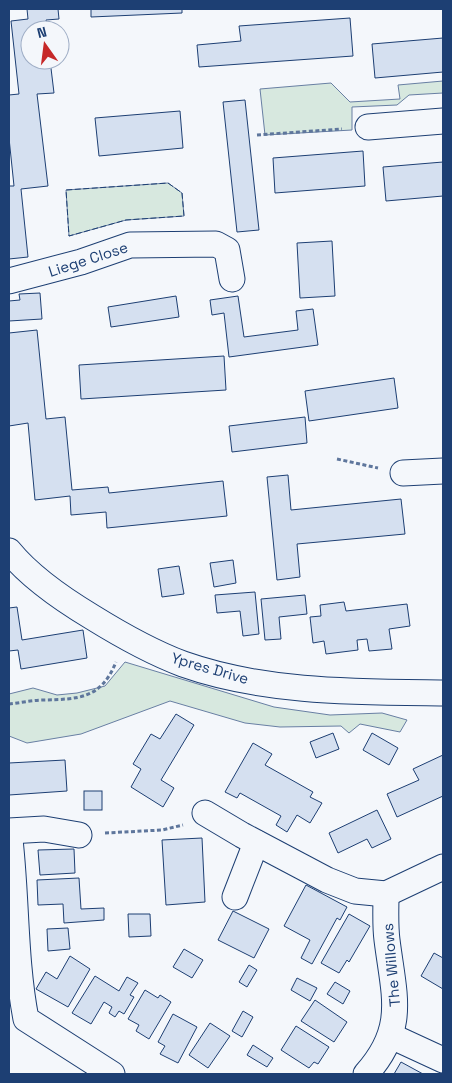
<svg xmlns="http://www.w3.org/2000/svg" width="452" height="1083" font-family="'Space Grotesk',sans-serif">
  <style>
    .green { fill: #d7e8df; stroke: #687fa3 }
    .building { fill: #d5e0f0; stroke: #1d3f73 }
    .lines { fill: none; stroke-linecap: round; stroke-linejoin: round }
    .minor-casing { stroke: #1d3f73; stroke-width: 27 }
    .path { stroke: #5e769c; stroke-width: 3; stroke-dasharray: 4 2.5; stroke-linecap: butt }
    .minor { stroke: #f4f7fb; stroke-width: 25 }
    .fence { stroke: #1d3f73; stroke-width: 1; stroke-dasharray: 6 2.5; stroke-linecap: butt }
    .labels { text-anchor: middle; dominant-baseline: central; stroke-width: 4; stroke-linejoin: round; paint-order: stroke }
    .street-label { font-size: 15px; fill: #1d3f73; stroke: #f4f7fb }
  </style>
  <rect width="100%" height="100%" fill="#f4f7fb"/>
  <!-- green -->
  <g class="green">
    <polygon points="443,81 443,93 409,95 397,105 352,107 352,130 265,135 260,89 331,83 350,102 400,99 398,85"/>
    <polygon points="168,183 182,193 184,216 126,220 69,236 66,190"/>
    <polygon points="125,662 274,707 330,715 382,713 407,720 400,732 360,724 349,733 341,726 280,727 245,723 170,701 81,734 27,743 9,736 9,694 33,688 57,695 77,693 105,686"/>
  </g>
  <!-- building -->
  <g class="building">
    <polygon points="27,9 58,9 59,19 46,20 47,30 30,30 30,60 50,60 54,93 37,94 48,186 21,189 28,257 9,259 9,186 14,186 9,138 9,95 19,94 11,21 28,19"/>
    <polygon points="91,9 182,9 182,13 91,17"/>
    <polygon points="350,18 353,56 199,67 197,45 241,41 239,26"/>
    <polygon points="443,38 443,72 375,78 372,44"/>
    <polygon points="245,100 259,230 237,232 223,102"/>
    <polygon points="180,111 183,148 99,156 95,118"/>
    <polygon points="363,151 365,186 275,193 273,158"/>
    <polygon points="443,162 443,196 386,201 383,167"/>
    <polygon points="332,241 335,296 300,298 297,243"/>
    <polygon points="40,293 42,319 9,321 9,301 20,300 19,294"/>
    <polygon points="176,296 179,317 111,327 108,307"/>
    <polygon points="238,296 244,337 298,330 296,311 313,309 318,345 229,357 224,313 212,315 210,300"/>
    <polygon points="37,330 46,419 65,417 72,490 108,487 109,493 223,481 227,516 107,528 106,512 71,515 70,496 35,500 28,423 9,426 9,333"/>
    <polygon points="224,356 226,390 81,399 79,365"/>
    <polygon points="394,378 398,408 309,421 305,391"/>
    <polygon points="305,417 307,443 232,452 229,426"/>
    <polygon points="288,475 291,510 401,499 405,534 297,544 300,577 277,580 267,477"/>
    <polygon points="233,560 236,583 214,587 210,563"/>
    <polygon points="179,566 184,594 162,597 158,569"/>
    <polygon points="255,592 259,634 243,636 240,611 217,613 215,595"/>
    <polygon points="305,595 307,614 279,617 281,639 265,640 261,599"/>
    <polygon points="344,602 346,611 407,604 410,626 389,629 392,649 369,651 367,639 357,640 358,650 326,654 324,641 313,643 310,617 321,616 320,605"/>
    <polygon points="17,607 22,640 83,630 87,658 21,669 18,650 9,651 9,608"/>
    <polygon points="176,714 194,725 161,780 174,788 163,807 131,787 141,769 133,764 151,734 160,739"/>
    <polygon points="333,733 339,749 316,758 310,742"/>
    <polygon points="372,733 398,748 389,765 363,750"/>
    <polygon points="253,743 272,754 265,765 313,792 310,797 322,803 310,823 297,815 287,832 276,825 281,816 240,793 237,798 225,792"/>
    <polygon points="443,755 443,796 397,817 387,794 419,780 413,769"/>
    <polygon points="65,760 67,791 9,795 9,763"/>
    <rect x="84" y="791" width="18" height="19"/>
    <polygon points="377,810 391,839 372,848 367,839 338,853 329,833"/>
    <polygon points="202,838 205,902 166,905 162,840"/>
    <polygon points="74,849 75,873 40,875 38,850"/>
    <polygon points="79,878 81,909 104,908 104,920 64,923 63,904 38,905 37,880"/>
    <polygon points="306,885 347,907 340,920 337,918 312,964 301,958 310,940 284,926"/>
    <polygon points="233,911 269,929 254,958 218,940"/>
    <polygon points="128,914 150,914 151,936 129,937"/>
    <polygon points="349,914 370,926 349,962 347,960 339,973 321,963"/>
    <polygon points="68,928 70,949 48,951 47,929"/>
    <polygon points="184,949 203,960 192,978 173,967"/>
    <polygon points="434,953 443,958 443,989 421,976"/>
    <polygon points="70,956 90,969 68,1007 36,989 46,972 57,979"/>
    <polygon points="249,965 257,970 247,987 239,982"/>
    <polygon points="95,976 119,991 127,977 138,983 130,995 134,997 124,1014 119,1011 115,1017 109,1013 112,1007 104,1002 91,1024 72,1013"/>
    <polygon points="297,978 317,988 310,1001 291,990"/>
    <polygon points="335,982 350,991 343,1004 327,994"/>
    <polygon points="145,990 158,998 160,995 171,1002 149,1039 136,1031 139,1025 128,1019"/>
    <polygon points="315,1000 347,1022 334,1042 301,1021"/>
    <polygon points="243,1011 253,1017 242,1037 232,1031"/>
    <polygon points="173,1014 197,1027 178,1063 160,1054 165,1046 158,1042"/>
    <polygon points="210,1023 230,1036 208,1068 189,1055"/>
    <polygon points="296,1026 329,1047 318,1064 314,1062 309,1068 281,1050"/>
    <polygon points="253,1045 273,1058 267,1067 247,1055"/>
    <polygon points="401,1062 423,1074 394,1074"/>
  </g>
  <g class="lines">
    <defs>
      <g id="minor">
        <polyline points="368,127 443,121"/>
        <polyline points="9,281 81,262 130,245 216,244 227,250 232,279"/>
        <polyline points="403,473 443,471"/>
        <path d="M9 551C31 578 62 599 92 617 121 635 151 652 183 664 265 693 357 692 443 693"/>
        <polyline points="205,813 242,835 327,880 355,891 386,894 443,867"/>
        <path d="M79 835 44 829 9 831C17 893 14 957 26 1019L112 1074"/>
        <polyline points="235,897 256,843"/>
        <polyline points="391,1036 443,1060"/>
        <path d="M366 1074C407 1028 394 996 387 940 385 925 386 909 386 894"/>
      </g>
    </defs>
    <!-- minor casing -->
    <use href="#minor" class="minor-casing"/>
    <!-- path -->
    <g class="path">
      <polyline points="257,135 342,129"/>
      <polyline points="337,459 378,468"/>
      <path d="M9 704C20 703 32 700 44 700 79 699 101 699 116 662"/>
      <polyline points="105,833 162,830 183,825"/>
    </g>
    <!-- minor -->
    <use href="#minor" class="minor"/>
    <!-- fence -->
    <polygon class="fence" points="168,183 182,193 184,216 126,220 69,236 66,190"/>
  </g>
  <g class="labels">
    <!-- street labels -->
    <g class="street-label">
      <text transform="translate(88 259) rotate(-18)">Liege Close</text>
      <text transform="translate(210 668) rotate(16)">Ypres Drive</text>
      <text transform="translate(391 965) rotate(-95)">The Willows</text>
    </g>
  </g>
  <!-- border -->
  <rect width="452" height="1083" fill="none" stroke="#1d3f73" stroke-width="20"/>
  <!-- north arrow -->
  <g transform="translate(45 45) rotate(346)"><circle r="24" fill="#f4f7fb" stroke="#9eadc5"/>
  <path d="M0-4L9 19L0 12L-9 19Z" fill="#c62828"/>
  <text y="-8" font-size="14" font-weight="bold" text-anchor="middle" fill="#1d3f73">N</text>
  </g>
</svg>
